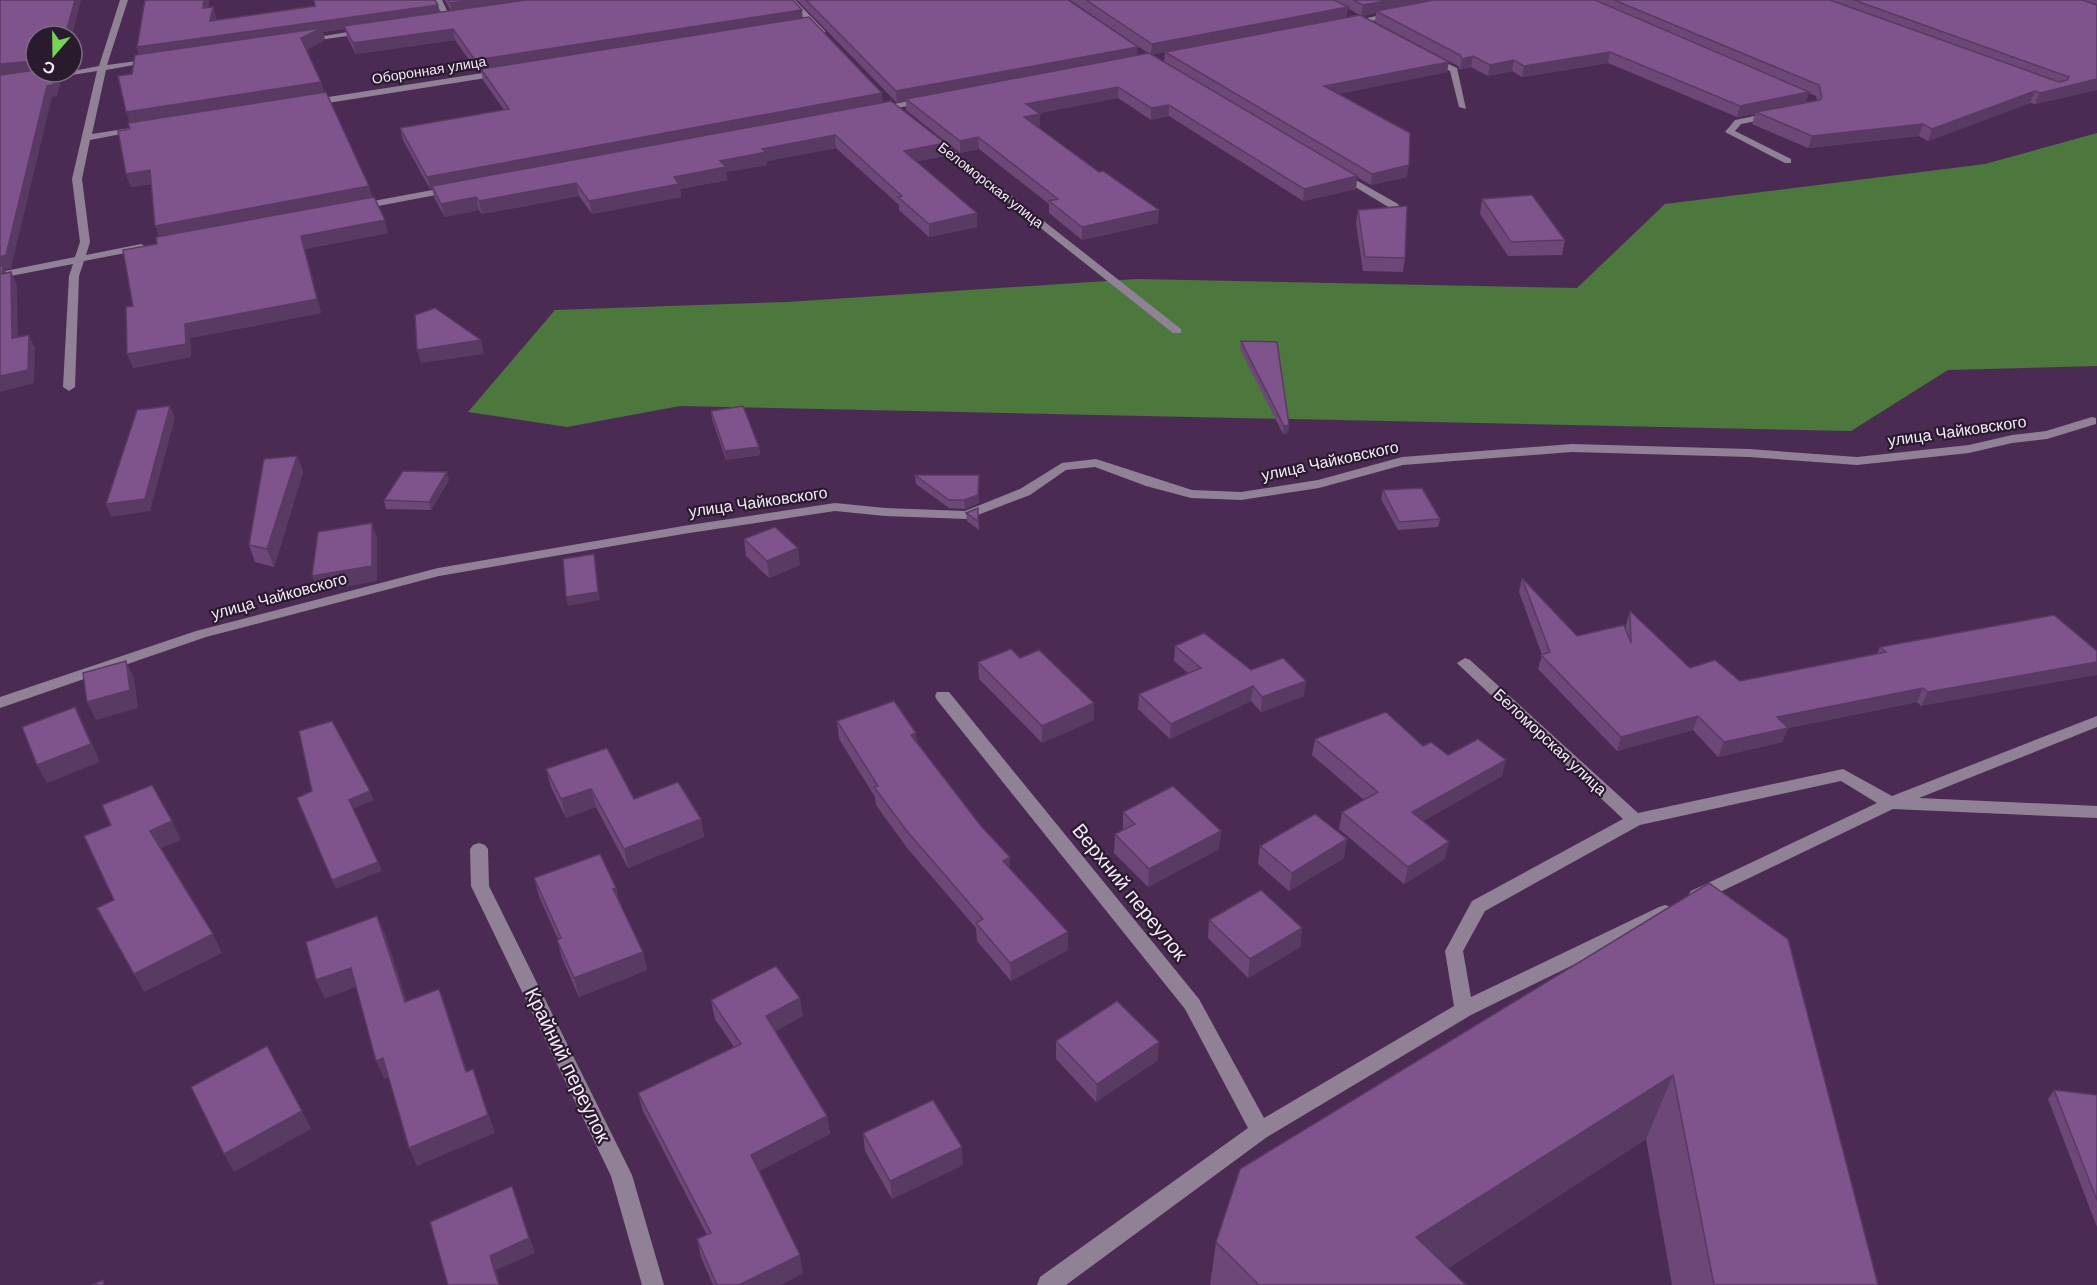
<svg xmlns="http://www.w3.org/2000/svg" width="2097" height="1285" font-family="Helvetica,sans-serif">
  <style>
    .forest { fill: #4c783d }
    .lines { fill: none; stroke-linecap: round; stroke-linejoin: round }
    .minor { fill: #918196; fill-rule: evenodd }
    .wall { fill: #6d4778; fill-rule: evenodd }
    .shaded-wall { fill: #593a62 }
    .building { fill: #7f538c; stroke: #593a62; stroke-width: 1.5 }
    .labels { text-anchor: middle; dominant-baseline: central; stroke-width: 4.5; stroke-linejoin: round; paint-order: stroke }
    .far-street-label { font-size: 14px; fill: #f8e9fd; stroke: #291b2d }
    .street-label { font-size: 16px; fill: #f8e9fd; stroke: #291b2d }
    .near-street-label { font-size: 20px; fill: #f8e9fd; stroke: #291b2d }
  </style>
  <rect width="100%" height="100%" fill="#4b2b54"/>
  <!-- forest -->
  <polygon class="forest" points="2097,133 2097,366 1948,370 1851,431 680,406 567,427 468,412 555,310 787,302 1137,279 1577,288 1665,204 1985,164"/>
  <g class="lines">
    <!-- minor -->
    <g class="minor">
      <polygon points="120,0 128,0 107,65 152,59 156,61 106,70 92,134 137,127 142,130 90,140 82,179 90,242 86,255 141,244 146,247 141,250 84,261 79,276 75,387 69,391 63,387 69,276 73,264 0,278 0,272 75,257 80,242 72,179 97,71 72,75 68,72 99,66"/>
      <polygon points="434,0 442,0 452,21 446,21"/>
      <polygon points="787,0 795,0 825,31 825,35 819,35"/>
      <polygon points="1395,12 1398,12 1398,16 1348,25 1344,23"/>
      <polygon points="366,29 370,31 369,33 304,42 300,40"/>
      <polygon points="1428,57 1434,57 1457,68 1466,109 1459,107 1450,71 1428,61"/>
      <polygon points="502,70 506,73 505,75 309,106 305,103 309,100"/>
      <polygon points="926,97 929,98 929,102 876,112 872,109"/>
      <polygon points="1774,112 1777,113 1777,117 1741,124 1735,131 1791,159 1791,163 1785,163 1725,132 1735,120"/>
      <polygon points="927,134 933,134 1181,329 1181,333 1173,333 927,138"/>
      <polygon points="1340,171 1398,204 1399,206 1390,208 1337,176 1335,174"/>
      <polygon points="454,186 459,189 457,191 357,210 352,207 357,204"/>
      <polygon points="2092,417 2096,418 2096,424 2047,439 2012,443 1969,453 1857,465 1749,457 1572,452 1403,465 1319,488 1241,500 1191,498 1146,486 1095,467 1066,470 1030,495 967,519 885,516 835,511 683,534 439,576 206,637 0,708 0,697 196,631 438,568 683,526 835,503 885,508 965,511 1020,489 1062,463 1096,459 1192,490 1241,492 1318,480 1402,457 1572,444 1749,449 1857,457 1969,445 2012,435 2046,431"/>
      <polygon points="1465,658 1470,660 1638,813 1843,769 1892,796 2097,716 2097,727 1919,798 2097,806 2097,818 1893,809 1697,903 1691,901 1688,896 1691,891 1877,803 1841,781 1640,825 1485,911 1463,951 1471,997 1659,907 1665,905 1671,907 1674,912 1671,917 1471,1015 1267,1137 1066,1285 1037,1285 1040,1277 1248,1128 1185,1009 937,700 935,696 937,692 949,692 1199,999 1264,1118 1454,1006 1445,951 1472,901 1623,819 1460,666 1457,663"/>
      <polygon points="479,843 485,845 488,849 489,886 632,1175 664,1285 642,1285 611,1176 471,886 470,849 473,845"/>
    </g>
  </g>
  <!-- wall -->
  <g class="wall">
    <polygon points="145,0 209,0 208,8 213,7 216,18 216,20 438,5 440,12 451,11 445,0 793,0 802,10 802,19 882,93 882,103 945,143 945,156 916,161 977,213 977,227 929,237 899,210 899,205 836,148 767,161 767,165 726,172 727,180 680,189 681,197 592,214 579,196 482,214 479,210 445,217 435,199 432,189 430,189 403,140 400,128 504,110 483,80 481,71 477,71 455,40 356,54 347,37 345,29 323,32 325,40 306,50 321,82 324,92 369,186 372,197 388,233 305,249 321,313 190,338 191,357 133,368 133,306 157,244 159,236 151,184 131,187 126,174 130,129 132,74 139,54 137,47"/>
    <path d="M797 0H1068L1137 55 1164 62 1165 52 1151 55 1070 0H2097V90L2035 104 2030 103 1928 141 1919 136 1808 148 1752 124 1755 114 1737 117 1608 63 1522 77 1512 71 1488 76 1471 67 1460 70 1458 66 1375 22 1376 13 1361 16 1348 8 1346 18 1447 72 1338 94 1407 177 1371 185 1357 177 1356 189 1303 201 1169 116 1151 120 1118 98 1039 113 1040 114V126H1036L1158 223 1082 240 1049 213V204L979 149 960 153 906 110V101L897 103ZM1809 93 1816 96 1817 100 1806 102Z"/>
    <polygon points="1482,199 1565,240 1562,255 1508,256 1480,214"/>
    <polygon points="1358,210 1405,258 1403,272 1363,271 1356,223"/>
    <polygon points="1241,341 1289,425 1288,433 1283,434 1240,349"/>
    <polygon points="711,411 759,447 760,455 726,460 712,419"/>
    <polygon points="297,456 303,472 274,567 255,562 249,545"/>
    <polygon points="915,475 979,503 965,509 949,508 916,484"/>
    <polygon points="449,480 431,510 386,509 384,500"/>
    <polygon points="1383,490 1440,519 1438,527 1398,530 1381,499"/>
    <polygon points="978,508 979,530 967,521 966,513"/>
    <polygon points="744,539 800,565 769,578 746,556"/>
    <polygon points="1522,578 1577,636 1626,629 1626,625 1630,611 1690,668 1740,681 1877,654 1880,647 2054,615 1921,706 1917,702 1788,728 1782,742 1718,757 1693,730 1617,751 1538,669 1542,655 1519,592"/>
    <polygon points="1175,646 1251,670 1304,696 1261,712 1251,701 1170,739 1138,709 1139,694 1188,673 1174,661"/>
    <polygon points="1020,658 1094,720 1042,743 979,679 978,662"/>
    <polygon points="837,721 917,742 1010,869 1068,932 1068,950 1011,981 977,941 976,928 907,848 876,805 875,797 839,739"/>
    <polygon points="1315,739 1423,746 1502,776 1423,821 1445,859 1404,884 1339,829 1342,812 1364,800 1312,755"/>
    <polygon points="546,769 634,799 701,819 704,837 628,868 596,807 566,818 551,787"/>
    <polygon points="1123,812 1219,849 1148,887 1114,853 1115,834 1123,830"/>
    <polygon points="1260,846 1344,858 1289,891 1258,864"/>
    <polygon points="534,878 616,888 620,905 643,952 647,970 579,997 562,958 557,940 558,939 539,896"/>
    <polygon points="1709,883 1878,1285 1672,1285 1646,1139 1448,1268 1466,1285 1210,1285 1216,1242"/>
    <polygon points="1209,920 1302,928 1300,947 1248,978 1208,938"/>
    <polygon points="711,1000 803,1016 775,1031 827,1116 830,1134 759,1171 803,1273 780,1285 713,1285 701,1257 697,1239 707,1235 643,1111 638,1093 734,1047 715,1019"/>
    <polygon points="1056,1041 1158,1060 1096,1102 1056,1059"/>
    <polygon points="2054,1090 2097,1095 2097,1227 2048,1099"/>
    <polygon points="863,1133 963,1165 892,1199 865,1151"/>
  </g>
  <!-- shaded-wall -->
  <g class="shaded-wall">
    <polygon points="75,0 81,0 72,36 65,36"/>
    <polygon points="204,0 209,0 207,19 203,8"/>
    <polygon points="472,0 548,0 452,14 450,3"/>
    <polygon points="1391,0 1445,0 1376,11 1376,13 1361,16 1363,5"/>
    <polygon points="438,5 440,15 344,26 345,29 323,32 325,40 305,51 141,58 137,47"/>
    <polygon points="213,7 216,18 213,31 210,21"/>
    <polygon points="1348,7 1346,18 1151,55 1152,44"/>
    <polygon points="802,10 803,20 481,69 481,71 477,71 475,60"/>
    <polygon points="453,29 455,40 356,54 353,43"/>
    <polygon points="1138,47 1137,58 906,99 906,101 897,103 896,91"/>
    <polygon points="1610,52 1608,63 1522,77 1524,66"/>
    <polygon points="1473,56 1471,67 1460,70 1462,59"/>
    <polygon points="1514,60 1512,71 1488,76 1490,65"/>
    <polygon points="36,61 36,72 0,76 0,64"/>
    <polygon points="1449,62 1447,72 1323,97 1324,86"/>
    <polygon points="56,72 59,72 62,78 57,96 52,97 11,268 5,270 9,279 7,287 0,271 0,257 47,86"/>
    <polygon points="2097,79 2097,90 2035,104 2040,93"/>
    <polygon points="321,82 325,95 131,126 126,112"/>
    <polygon points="1118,87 1118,98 1026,116 1026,104"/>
    <polygon points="2035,91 2030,103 1928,141 1932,129"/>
    <polygon points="1809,92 1806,103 1756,112 1755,114 1737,117 1740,106"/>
    <polygon points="882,93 883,105 432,186 432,189 430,189 427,177"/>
    <polygon points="1169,105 1169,116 1151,120 1151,108"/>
    <polygon points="1040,114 1040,126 1024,129 1024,117"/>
    <polygon points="1923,124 1919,136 1808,148 1812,136"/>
    <polygon points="835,135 836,148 767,161 767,165 726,172 727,180 680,189 681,197 592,214 589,201 674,177 720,161 762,149"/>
    <polygon points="978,137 979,149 960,153 960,141"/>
    <polygon points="945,143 945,156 905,164 904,151"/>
    <polygon points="1409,165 1407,177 1371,185 1372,174"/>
    <polygon points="150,170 155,183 131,187 126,174"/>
    <polygon points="1357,176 1356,189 1303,201 1304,189"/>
    <polygon points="576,183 579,196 482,214 479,201"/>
    <polygon points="369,186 373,200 160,240 155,226"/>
    <polygon points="476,197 479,210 445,217 441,204"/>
    <polygon points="1159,210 1158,223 1082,240 1082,227"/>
    <polygon points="977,213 977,227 929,237 929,224"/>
    <polygon points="385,220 388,233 305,249 321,313 190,338 191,357 133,368 127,354 185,324 301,236"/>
    <polygon points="11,272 17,285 18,351 12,338"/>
    <polygon points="29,335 35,348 34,383 0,392 0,376"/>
    <polygon points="481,340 484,354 421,363 417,350"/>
    <polygon points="170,406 175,418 150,511 111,517 106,504"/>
    <polygon points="1289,425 1288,433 1283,434 1284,426"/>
    <polygon points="759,447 760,455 726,460 725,451"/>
    <polygon points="297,456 303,472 274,567 267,549"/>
    <polygon points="447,472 449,480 431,510 429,502"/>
    <polygon points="979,475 979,503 965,509 964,500"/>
    <polygon points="372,523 377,538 377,581 318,592 312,576"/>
    <polygon points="798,548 800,565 769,578 767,561"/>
    <polygon points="594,554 600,600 568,606 566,597"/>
    <polygon points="126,661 134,678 138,708 96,720 87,702"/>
    <polygon points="2097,662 2097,675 1921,706 1928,692"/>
    <polygon points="1306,681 1304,696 1261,712 1262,697"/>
    <polygon points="1253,686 1251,701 1170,739 1171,724"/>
    <polygon points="1923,688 1917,702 1788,728 1782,742 1718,757 1724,742 1777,717"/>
    <polygon points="1094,703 1094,720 1042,743 1042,726"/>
    <polygon points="75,707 84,725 100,762 47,783 37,765"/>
    <polygon points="1698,716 1693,730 1617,751 1621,737"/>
    <polygon points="916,733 918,751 911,735"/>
    <polygon points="1506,760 1502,776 1408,829 1412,812"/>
    <polygon points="591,789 596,807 566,818 561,799"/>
    <polygon points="370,791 374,800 353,809 349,800"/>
    <polygon points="701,819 704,837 628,868 624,849"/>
    <polygon points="172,821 181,840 159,849 150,831"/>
    <polygon points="1221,831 1219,849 1148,887 1149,869"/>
    <polygon points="1347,839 1344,858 1289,891 1292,873"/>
    <polygon points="1449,842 1445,859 1404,884 1408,867"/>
    <polygon points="1010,857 1010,875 1003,861"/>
    <polygon points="378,862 382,871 336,889 332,880"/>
    <polygon points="616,888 621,907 613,889"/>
    <polygon points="377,916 385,934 413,1020 405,1002"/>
    <polygon points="1302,928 1300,947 1248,978 1250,959"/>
    <polygon points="1068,932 1068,950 1011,981 1010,963"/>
    <polygon points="213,934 222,953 144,992 134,974"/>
    <polygon points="643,952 647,970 579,997 574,978"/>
    <polygon points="351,968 358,986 325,999 316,980"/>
    <polygon points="439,989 446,1007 473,1090 466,1072"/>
    <polygon points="800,998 803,1016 769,1035 766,1016"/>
    <polygon points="1159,1042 1158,1060 1096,1102 1097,1084"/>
    <polygon points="383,1058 391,1077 384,1079 376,1061"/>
    <polygon points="473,1069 495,1133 417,1166 409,1148"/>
    <polygon points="1673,1075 1646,1139 1421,1285 1416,1237"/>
    <polygon points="302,1111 311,1129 234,1172 224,1154"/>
    <polygon points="827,1116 830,1134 755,1173 751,1155"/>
    <polygon points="962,1147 963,1165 892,1199 890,1181"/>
    <polygon points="512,1186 535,1253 496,1270 500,1285 499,1285 490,1256"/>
    <polygon points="800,1255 803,1273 780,1285 739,1285"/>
  </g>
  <!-- building -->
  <g class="building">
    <polygon points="0,0 75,0 65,36 36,36 36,61 0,64"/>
    <polygon points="145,0 204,0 203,8 213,7 210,21 315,6 314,0 435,0 438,5 137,47"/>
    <polygon points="448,0 472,0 450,3"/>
    <polygon points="526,0 793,0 802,10 475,60 453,29 353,43 344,26"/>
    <polygon points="806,0 1068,0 1138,47 896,91"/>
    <polygon points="1086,0 1334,0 1348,7 1152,44"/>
    <polygon points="1353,0 1391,0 1363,5"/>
    <polygon points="1434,0 1595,0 1809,92 1740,106 1610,52 1524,66 1514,60 1490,65 1473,56 1462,59 1460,55 1376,11"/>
    <polygon points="1614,0 1830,0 2059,82 2067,80 2069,77 1854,0 2082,0 2097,5 2097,79 2040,93 2035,91 1932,129 1923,124 1812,136 1756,112 1820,100 1822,97 1819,85"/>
    <polygon points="1360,15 1449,62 1324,86 1410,133 1409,165 1372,174 1165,52"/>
    <polygon points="809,17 882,93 427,177 400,128 509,109 481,69"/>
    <polygon points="322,28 301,38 321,82 126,112 118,76 132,74 135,55"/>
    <polygon points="1149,53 1357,176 1304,189 1169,105 1151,108 1118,87 1026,104 1040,114 1024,117 1099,172 1103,171 1159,210 1082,227 1049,201 1058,199 978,137 960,141 906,99"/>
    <polygon points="36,70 36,72 56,72 53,85 47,86 6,255 0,257 0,75"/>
    <polygon points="326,92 369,186 155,226 150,170 126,174 118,131 130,129 128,123"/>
    <polygon points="891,101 945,143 904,151 977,213 929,224 898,197 902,196 835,135 762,149 766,152 720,161 726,167 674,177 679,184 589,201 576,183 479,201 476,197 441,204 432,186"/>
    <polygon points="1532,195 1565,240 1511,242 1482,199"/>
    <polygon points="374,197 385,220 301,236 317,299 185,324 186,344 127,354 126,307 133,306 123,250 157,244 156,237"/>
    <polygon points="1407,206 1405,258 1365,257 1358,210"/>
    <polygon points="0,266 3,266 2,274 11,272 12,338 29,335 28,370 0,376"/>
    <polygon points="435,308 481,340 417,350 415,315"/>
    <polygon points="1241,341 1277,342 1289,425 1284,426"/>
    <polygon points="170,406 145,499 106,504 137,410"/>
    <polygon points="743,406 759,447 725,451 711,411"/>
    <polygon points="297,456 267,549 249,545 264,459"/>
    <polygon points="403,471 447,472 429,502 384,500"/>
    <polygon points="915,475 979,475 978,495 964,500 949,500"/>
    <polygon points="1422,488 1440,519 1399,522 1383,490"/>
    <polygon points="978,508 978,521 966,513"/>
    <polygon points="372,523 372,566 312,576 318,532"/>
    <polygon points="775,527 798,548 767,561 744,539"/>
    <polygon points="594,554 598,592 566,597 563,559"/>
    <polygon points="1522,578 1577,636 1624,625 1631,643 1630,611 1690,668 1715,660 1740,681 1886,652 1880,647 2054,615 2097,651 2097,662 1928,692 1923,688 1777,717 1788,728 1724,742 1698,716 1621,737 1541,655 1550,652"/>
    <polygon points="1204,633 1251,670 1283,658 1306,681 1262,697 1253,686 1171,724 1139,694 1201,668 1175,646"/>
    <polygon points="1011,649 1020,658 1039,650 1094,703 1042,726 978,662"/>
    <polygon points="126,661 130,690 87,702 83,673"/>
    <polygon points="894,701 916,733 911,735 981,826 1010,857 1003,861 1068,932 1010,963 976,923 983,919 906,830 874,787 878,786 837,721"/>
    <polygon points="75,707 91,744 37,765 22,727"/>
    <polygon points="1386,712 1423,746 1431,742 1448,755 1478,739 1506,760 1412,812 1449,842 1408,867 1342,812 1378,792 1315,739"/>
    <polygon points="332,721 370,791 349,800 378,862 332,880 297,798 312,791 299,731"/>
    <polygon points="607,748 634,799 678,782 701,819 624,849 591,789 561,799 546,769"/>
    <polygon points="152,785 172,821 150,831 213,934 134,974 97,908 114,900 84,836 111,825 102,805"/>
    <polygon points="1173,786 1221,831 1149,869 1115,834 1135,824 1123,812"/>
    <polygon points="1315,814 1347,839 1292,873 1260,846"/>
    <polygon points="600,854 616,888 613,889 643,952 574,978 557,940 561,938 534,878"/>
    <polygon points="1709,883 1788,939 1878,1285 1714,1285 1673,1075 1416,1237 1466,1285 1259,1285 1216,1242 1240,1169"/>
    <polygon points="1261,890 1302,928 1250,959 1209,920"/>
    <polygon points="377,916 405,1002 439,989 466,1072 473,1069 488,1115 409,1148 383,1058 376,1061 351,968 316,980 306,942"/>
    <polygon points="776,966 800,998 766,1016 827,1116 751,1155 800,1255 739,1285 717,1285 697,1239 711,1233 638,1093 741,1044 711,1000"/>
    <polygon points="1117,1001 1159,1042 1097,1084 1056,1041"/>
    <polygon points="267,1046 302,1111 224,1154 191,1087"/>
    <polygon points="2054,1090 2097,1095 2097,1200"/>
    <polygon points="933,1100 962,1147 890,1181 863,1133"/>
    <polygon points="512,1186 529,1238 490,1256 499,1285 448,1285 430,1222"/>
    <polygon points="103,1280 104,1285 92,1285"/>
  </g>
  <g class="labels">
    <!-- far-street labels -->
    <g class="far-street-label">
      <text transform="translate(429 70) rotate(-9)">Оборонная улица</text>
      <text transform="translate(991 185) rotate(38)">Беломорская улица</text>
    </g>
    <!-- street labels -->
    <g class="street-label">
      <text transform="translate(1957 431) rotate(-8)">улица Чайковского</text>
      <text transform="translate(1330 461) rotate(-12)">улица Чайковского</text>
      <text transform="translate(758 502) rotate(-8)">улица Чайковского</text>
      <text transform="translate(279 596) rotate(-15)">улица Чайковского</text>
      <text transform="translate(1550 742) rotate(43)">Беломорская улица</text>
    </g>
    <!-- near-street labels -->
    <g class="near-street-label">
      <text transform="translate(1130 892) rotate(51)">Верхний переулок</text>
      <text transform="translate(568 1065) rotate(64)">Крайний переулок</text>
    </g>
  </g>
  <!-- north arrow -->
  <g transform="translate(54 54) rotate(200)"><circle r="28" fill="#291b2d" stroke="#7c6d80" stroke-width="1.5"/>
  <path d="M0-4.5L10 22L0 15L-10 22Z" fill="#78d258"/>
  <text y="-9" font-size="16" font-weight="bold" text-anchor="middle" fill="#f8e9fd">С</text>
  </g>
</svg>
